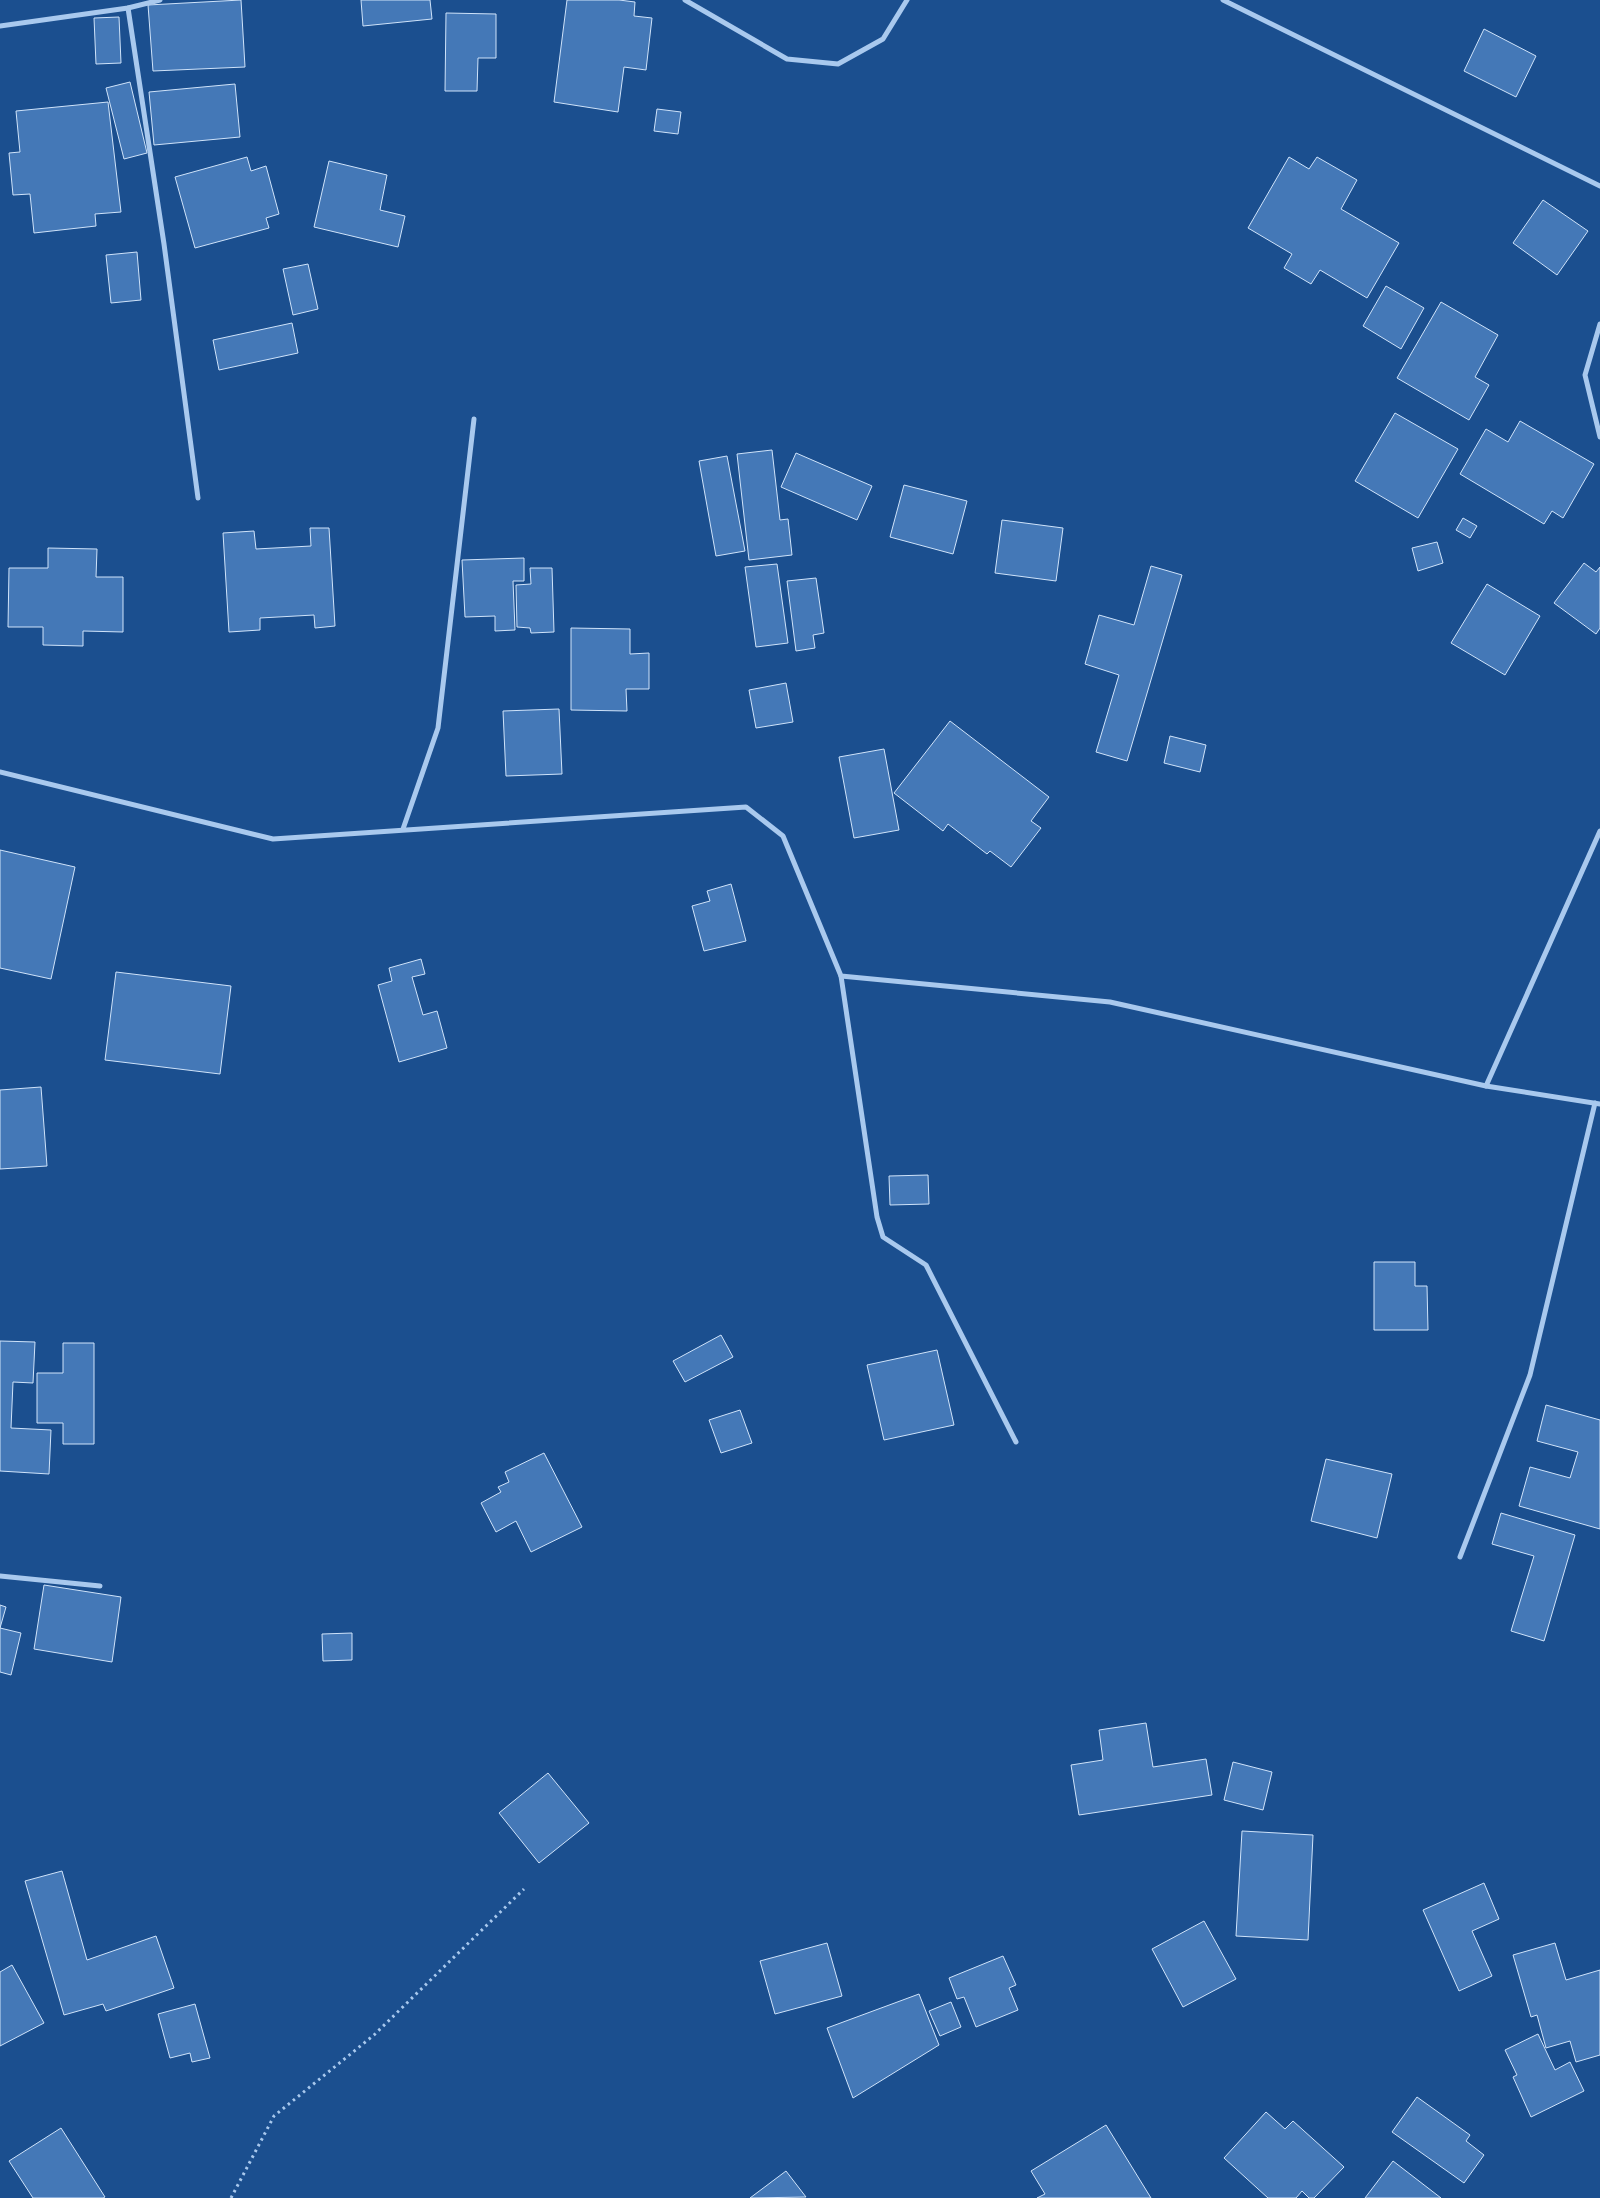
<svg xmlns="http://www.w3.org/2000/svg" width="1600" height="2198" font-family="'Roboto Condensed',sans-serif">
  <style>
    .building { fill: #4478b7; stroke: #cfe3fa }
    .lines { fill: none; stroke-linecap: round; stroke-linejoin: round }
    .path { stroke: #a9c9ee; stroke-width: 3; stroke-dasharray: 2.5 4; stroke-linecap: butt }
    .street { stroke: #a9c9ee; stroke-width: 5 }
  </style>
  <rect width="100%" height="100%" fill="#1b4f8f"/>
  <!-- building -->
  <g class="building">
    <polygon points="241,0 245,67 153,71 148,5"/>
    <polygon points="361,0 430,0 432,19 363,26"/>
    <polygon points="567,0 619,0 635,2 634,16 652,18 646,70 624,67 618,112 554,102"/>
    <polygon points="446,13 496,14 496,58 478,58 477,91 445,91"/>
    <polygon points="119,17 121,63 96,64 94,18"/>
    <polygon points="1484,29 1536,56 1516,97 1464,71"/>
    <polygon points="130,82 147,153 124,159 106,88"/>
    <polygon points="235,84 240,137 154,145 149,92"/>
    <polygon points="108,102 121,212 95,214 96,226 34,233 30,194 13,195 9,153 20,152 16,111"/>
    <polygon points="657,109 681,112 678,134 654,131"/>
    <polygon points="247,157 251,171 266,166 279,214 266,218 269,228 195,248 175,177"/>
    <polygon points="1289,157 1309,169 1317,157 1357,180 1341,209 1399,243 1367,298 1320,270 1311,284 1284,268 1292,254 1248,228"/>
    <polygon points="329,161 387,175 380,210 405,216 398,247 314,227"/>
    <polygon points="1543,200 1588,231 1557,275 1513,243"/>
    <polygon points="137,252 141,300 111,303 106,255"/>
    <polygon points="308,264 318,309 293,315 283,269"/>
    <polygon points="1386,286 1424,308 1401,349 1363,326"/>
    <polygon points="1441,302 1498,335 1475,377 1489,385 1469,420 1397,378"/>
    <polygon points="292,323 298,353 219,370 213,340"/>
    <polygon points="1395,413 1458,449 1418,518 1355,481"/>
    <polygon points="1520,421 1594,464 1563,518 1552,511 1544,524 1460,474 1486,429 1508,442"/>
    <polygon points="772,450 780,520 788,519 792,555 749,560 737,454"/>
    <polygon points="796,453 872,486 857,520 781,487"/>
    <polygon points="727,456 745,551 716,556 699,461"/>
    <polygon points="904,485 967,501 953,554 890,537"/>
    <polygon points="1463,518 1477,526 1470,538 1456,530"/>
    <polygon points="1002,520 1063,528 1056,581 995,573"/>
    <polygon points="310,528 329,528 335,626 315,628 314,615 260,618 260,630 229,632 223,533 254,531 256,549 311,546"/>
    <polygon points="1437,542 1443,563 1418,571 1412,548"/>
    <polygon points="48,548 97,549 96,577 123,577 123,632 83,631 83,646 43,645 43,627 8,627 9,568 48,568"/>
    <polygon points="524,558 524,581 513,581 515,630 495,631 495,616 465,617 462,560"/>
    <polygon points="1584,563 1596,572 1600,567 1600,628 1596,634 1554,603"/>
    <polygon points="777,564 788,643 756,647 745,567"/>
    <polygon points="1151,566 1182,575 1127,761 1096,752 1119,675 1085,664 1099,615 1134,625"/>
    <polygon points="530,568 552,568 554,632 531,633 530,628 517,627 516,585 531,584"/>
    <polygon points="816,578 824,633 813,635 815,648 796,651 787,581"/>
    <polygon points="1487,584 1540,616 1505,675 1451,643"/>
    <polygon points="571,628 630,629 630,654 649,653 649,689 626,689 627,711 571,710"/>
    <polygon points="786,683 793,722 756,728 749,690"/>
    <polygon points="559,709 562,774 506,776 503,711"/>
    <polygon points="950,721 1049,797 1031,821 1041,828 1011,867 990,851 987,854 948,824 943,831 894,793"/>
    <polygon points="1170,736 1206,745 1200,772 1164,763"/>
    <polygon points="884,749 899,830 854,838 839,757"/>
    <polygon points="0,850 75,867 51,979 0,968"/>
    <polygon points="731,884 746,941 704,951 692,906 710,901 707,891"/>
    <polygon points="421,959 425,974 412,977 423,1015 437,1011 447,1048 399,1062 378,985 392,981 389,968"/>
    <polygon points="116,972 231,986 220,1074 105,1060"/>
    <polygon points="41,1087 47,1166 0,1169 0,1090"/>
    <polygon points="928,1175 929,1204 890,1205 889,1176"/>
    <polygon points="1374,1262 1415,1262 1415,1286 1427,1286 1428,1330 1374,1330"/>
    <polygon points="721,1335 733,1357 685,1382 673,1361"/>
    <polygon points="0,1341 35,1342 33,1383 13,1382 11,1428 51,1430 49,1474 0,1471"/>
    <polygon points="63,1343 94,1343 94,1444 63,1444 63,1423 37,1423 37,1373 63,1373"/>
    <polygon points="937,1350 954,1425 884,1440 867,1365"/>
    <polygon points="1546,1405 1600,1420 1600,1529 1519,1506 1530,1467 1570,1478 1578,1452 1537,1441"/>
    <polygon points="740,1410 752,1443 721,1453 709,1420"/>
    <polygon points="544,1453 582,1527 531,1552 516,1521 496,1532 481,1503 501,1492 498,1487 509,1482 505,1472"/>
    <polygon points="1326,1459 1392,1474 1377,1538 1311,1521"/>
    <polygon points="1501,1513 1575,1535 1544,1641 1511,1631 1534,1556 1492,1544"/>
    <polygon points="44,1585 121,1597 112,1662 34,1649"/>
    <polygon points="0,1605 6,1607 0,1628 21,1633 11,1675 0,1672"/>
    <polygon points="352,1633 352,1660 323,1661 322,1634"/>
    <polygon points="1146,1723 1153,1767 1206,1759 1212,1795 1079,1815 1071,1765 1103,1760 1099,1730"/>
    <polygon points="1233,1762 1272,1772 1263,1810 1224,1800"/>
    <polygon points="548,1773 589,1823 539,1863 499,1813"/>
    <polygon points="1242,1831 1313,1835 1308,1940 1236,1936"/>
    <polygon points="62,1871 87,1960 156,1936 174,1988 106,2011 103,2004 64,2015 25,1881"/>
    <polygon points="1484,1883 1499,1919 1472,1931 1492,1976 1459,1991 1423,1910"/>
    <polygon points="1204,1921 1236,1979 1183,2007 1152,1949"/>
    <polygon points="827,1943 842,1996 775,2014 760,1961"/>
    <polygon points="1555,1943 1566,1980 1600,1970 1600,2055 1576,2062 1570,2041 1546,2048 1537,2015 1531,2017 1513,1955"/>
    <polygon points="1003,1956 1016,1985 1009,1988 1018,2010 976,2027 964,1997 957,1999 949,1978"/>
    <polygon points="12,1965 44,2023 0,2046 0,1972"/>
    <polygon points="919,1994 939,2045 853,2098 827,2028"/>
    <polygon points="951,2002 961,2027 940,2036 929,2011"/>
    <polygon points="195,2004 210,2058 192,2062 190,2053 170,2058 158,2014"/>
    <polygon points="1538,2034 1555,2070 1570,2062 1584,2091 1531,2117 1513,2077 1517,2075 1505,2050"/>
    <polygon points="1417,2097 1470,2135 1466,2141 1484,2155 1464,2183 1392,2132"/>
    <polygon points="1266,2112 1285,2129 1293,2121 1344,2167 1314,2198 1309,2198 1302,2191 1296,2198 1268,2198 1224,2158"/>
    <polygon points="1106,2125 1151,2198 1037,2198 1045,2194 1031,2171"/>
    <polygon points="61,2128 105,2197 103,2198 33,2198 9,2161"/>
    <polygon points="1393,2161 1441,2198 1365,2198"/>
    <polygon points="786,2171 806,2197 750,2198"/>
  </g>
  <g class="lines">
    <!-- path -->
    <polyline class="path" points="231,2198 274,2116 374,2035 524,1889"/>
    <!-- street -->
    <g class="street">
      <polyline points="685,0 787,59 838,64 883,39 907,0"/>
      <polyline points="1223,0 1600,186"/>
      <polyline points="128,8 164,244 198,498"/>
      <polyline points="0,26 128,8 160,0"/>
      <polyline points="1600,324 1585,375 1600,437"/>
      <polyline points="0,772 273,839 746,807 783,836 841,976 1110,1002 1486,1086 1600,1104"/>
      <polyline points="403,829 438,728 474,419"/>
      <polyline points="841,976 877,1217 883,1237 926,1265 1016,1442"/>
      <polyline points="1486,1086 1600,831"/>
      <polyline points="1460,1557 1530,1375 1595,1103"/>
      <polyline points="0,1576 100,1586"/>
    </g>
  </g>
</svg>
